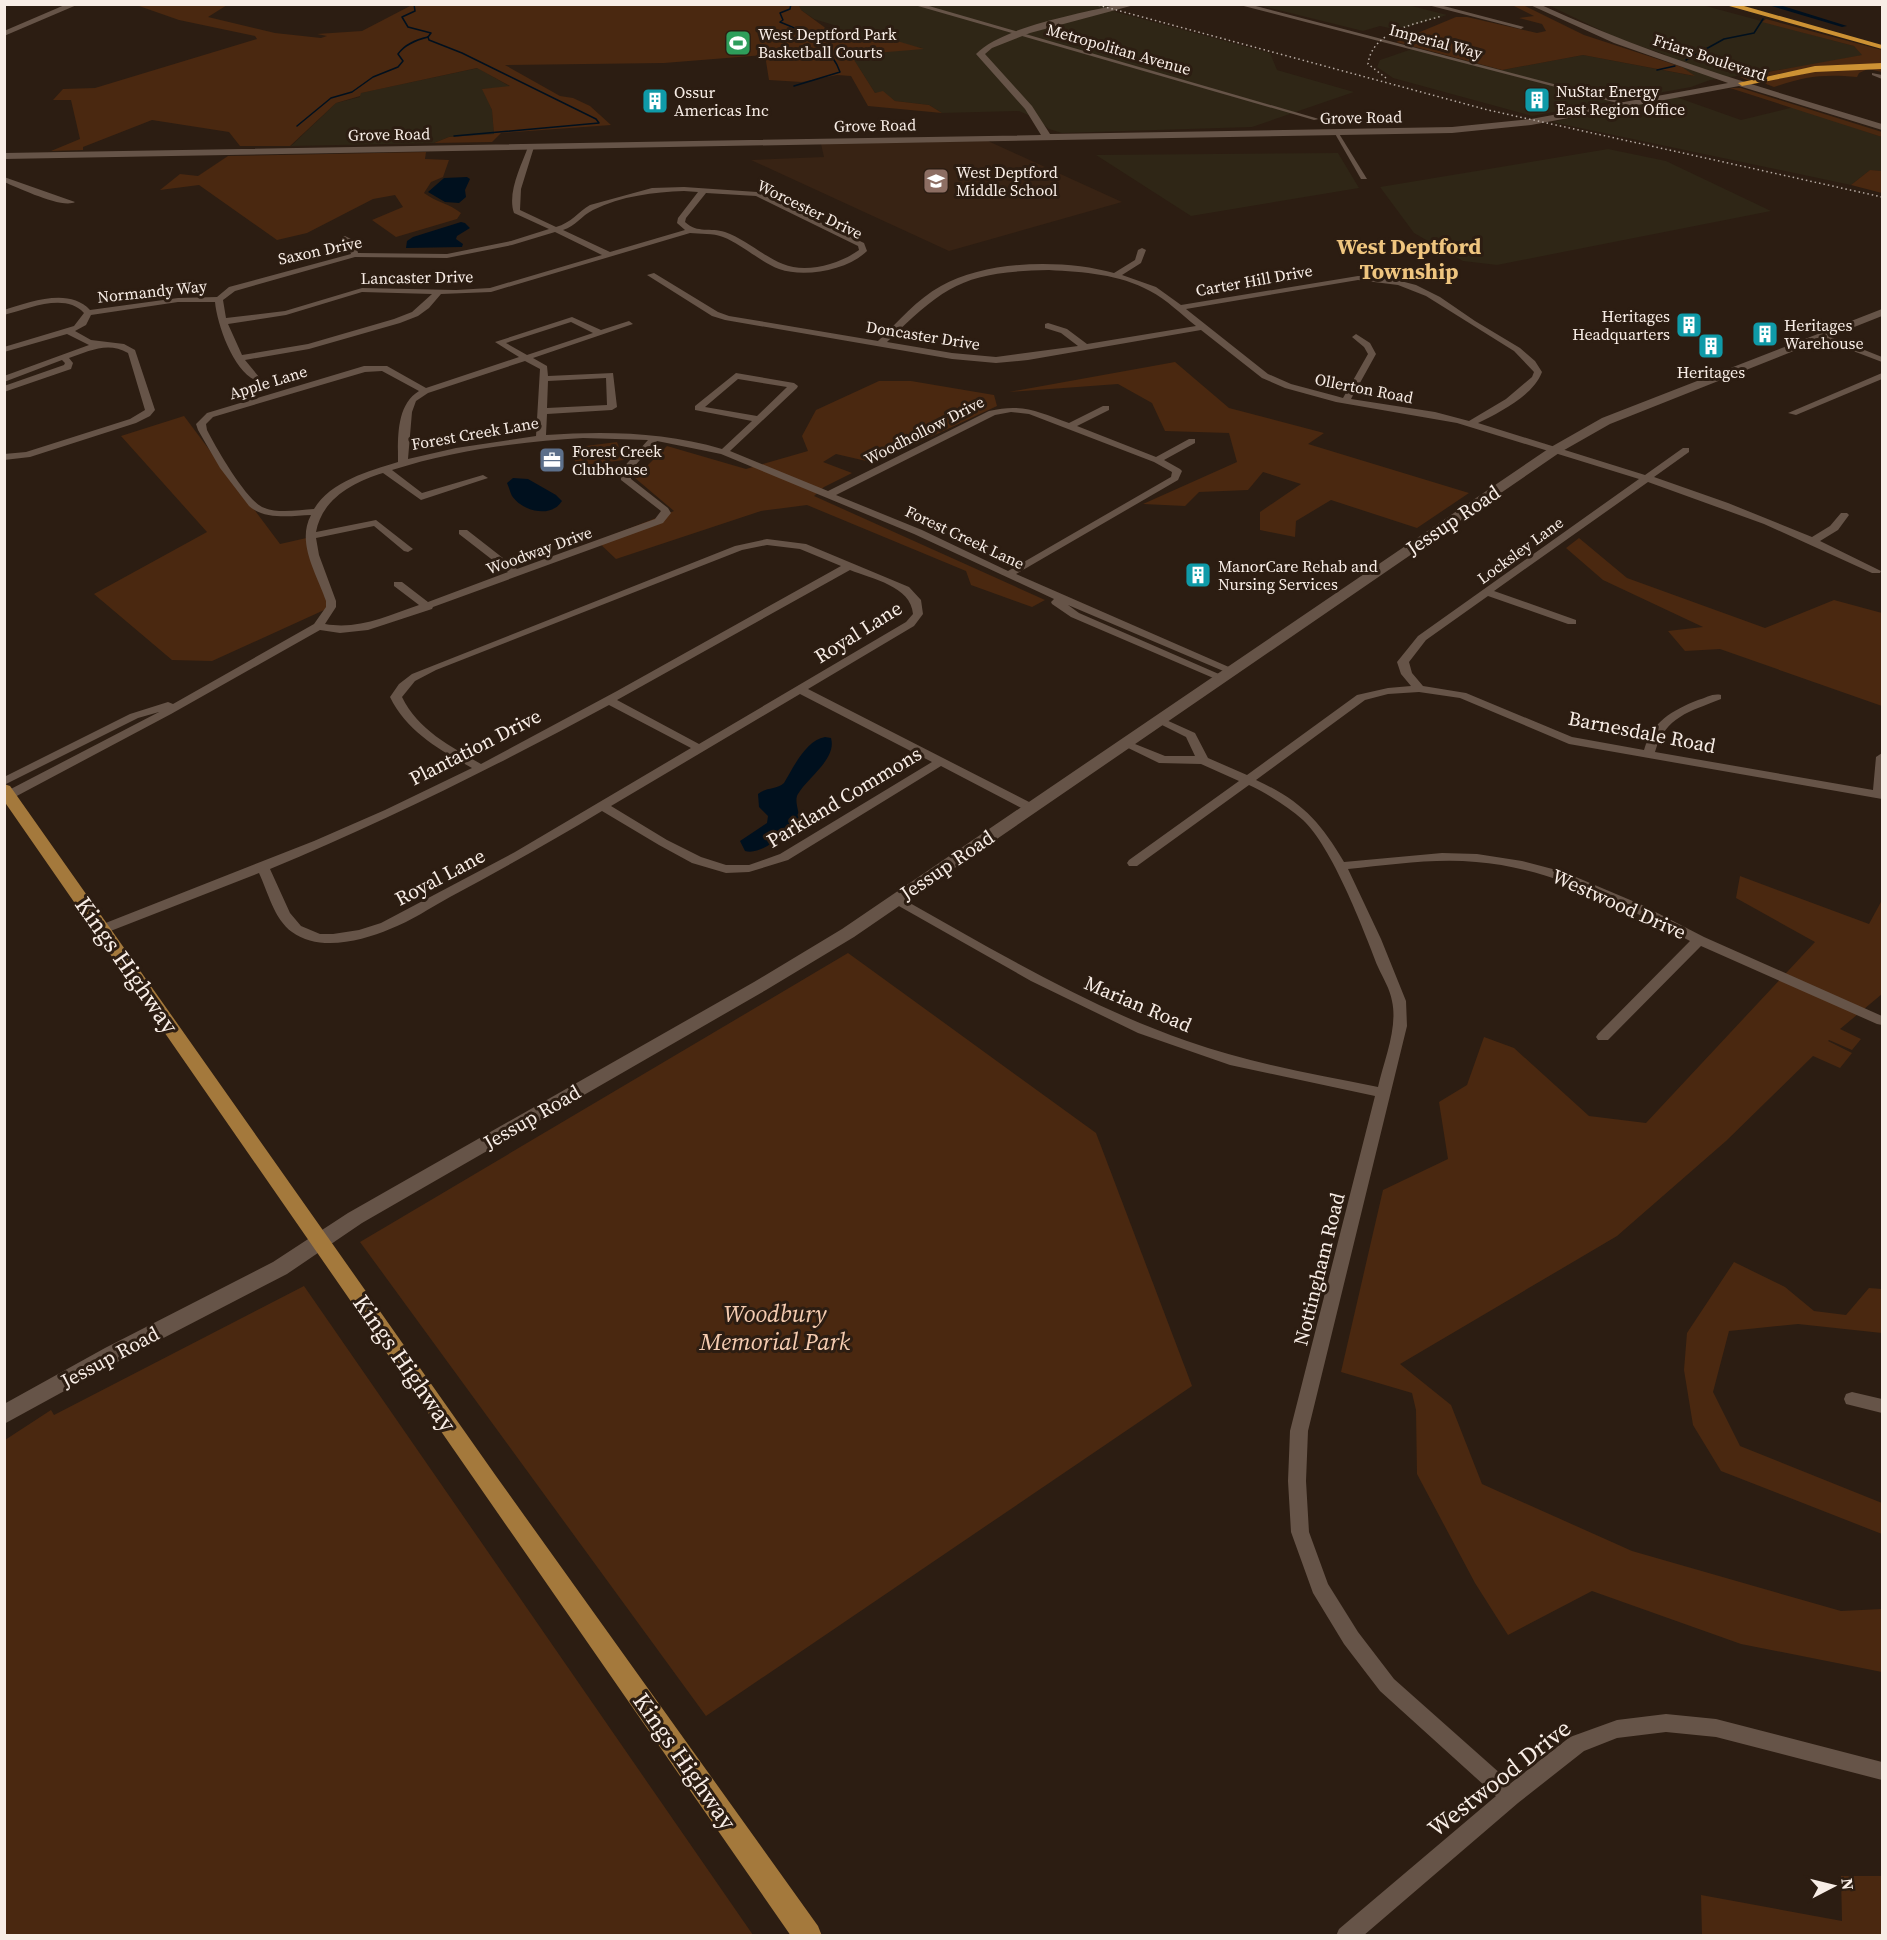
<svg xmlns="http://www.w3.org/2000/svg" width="1887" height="1940" font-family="'Source Serif 4',serif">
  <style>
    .built { fill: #382314 }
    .industrial { fill: #2f2616 }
    .green { fill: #4a2810 }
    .water { fill: #00101e }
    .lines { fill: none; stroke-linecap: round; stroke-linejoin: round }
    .stream { stroke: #00101e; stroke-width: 1.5 }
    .canal { fill: #00101e; fill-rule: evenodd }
    .street { fill: #665448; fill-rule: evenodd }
    .secondary { fill: #665448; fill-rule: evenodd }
    .primary { fill: #a4793c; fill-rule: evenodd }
    .highway { fill: #cd9234; fill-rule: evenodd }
    .rail { stroke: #b7aba3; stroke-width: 1.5; stroke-dasharray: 1.5 3; stroke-linecap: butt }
    .labels { text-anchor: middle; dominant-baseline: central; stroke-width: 6; stroke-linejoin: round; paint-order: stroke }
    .far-poi-label { font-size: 16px; fill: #f8ede6; stroke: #2c1d12; text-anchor: start }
    .far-street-label { font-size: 16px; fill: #f8ede6; stroke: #2c1d12 }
    .street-label { font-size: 20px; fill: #f8ede6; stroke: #2c1d12 }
    .far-district-label { font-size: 22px; font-weight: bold; fill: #efc57f; stroke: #2c1d12 }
    .near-street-label { font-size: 24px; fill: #f8ede6; stroke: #2c1d12 }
    .near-park-label { font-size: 24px; font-style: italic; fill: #f5ccb1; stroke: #2c1d12 }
  </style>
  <rect width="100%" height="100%" fill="#2c1d12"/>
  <!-- built -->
  <polygon class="built" points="988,141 1122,202 949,251 751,160 824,157 821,144"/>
  <!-- industrial -->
  <g class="industrial">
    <polygon points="1404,4 1447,15 1398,30 1380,26 1363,31 1258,5"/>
    <polygon points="1546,4 1702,5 1854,46 1863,55 1806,66 1710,80 1691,87 1532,116 1393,78 1377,67 1380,60 1415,48 1502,70 1583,55 1694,76 1664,54 1619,39"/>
    <polygon points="799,5 1106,5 1116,12 1270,53 1277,70 1354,92 1252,127 1062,133 1049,129 1035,118 1019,111 942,113 929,105 895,101 883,92 875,93 850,54 922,48 865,39 833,30 840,27 814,19 801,10"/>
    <polygon points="478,68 511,87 483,89 492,110 494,134 449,137 434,143 291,146 336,103 360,97 360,93"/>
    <polygon points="1676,97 1741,120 1794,107 1882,137 1882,171 1870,170 1851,185 1552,122"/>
    <polygon points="1608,149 1666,161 1771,211 1497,265 1463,261 1414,233 1380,187"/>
    <polygon points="1338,153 1359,188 1191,216 1096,155"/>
  </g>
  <!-- green -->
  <g class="green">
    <polygon points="144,4 227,5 208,17 275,33 321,38 327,36 317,34 362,31 412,5 799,5 801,10 835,35 865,39 868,36 887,38 924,49 851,55 875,93 883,91 895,101 929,105 942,113 868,106 851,76 837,75 802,82 769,80 765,55 664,63 505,65 560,96 573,98 590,106 611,125 501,133 492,142 434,143 449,137 494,134 492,110 482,89 510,86 477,68 361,93 360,96 336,103 290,146 240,146 229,132 152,120 83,147 83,150 51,151 80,139 71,100 53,100 63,89 95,88 257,39 255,36 179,20 139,6"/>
    <polygon points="1512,5 1523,5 1584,35 1682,67 1695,76 1583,55 1502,70 1396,42 1456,17 1467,17 1537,33 1546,31 1542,24 1519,18 1534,16"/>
    <polygon points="1766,19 1882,50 1882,64 1820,66 1747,80 1740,77 1862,55 1854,46 1762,22"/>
    <path d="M1858 67H1882V72L1868 69 1859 73 1857 77C1823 74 1806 76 1774 87L1761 82 1819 71Z"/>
    <polygon points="1730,88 1741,88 1882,132 1882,137"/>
    <path d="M426 152 425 159 449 160 443 177 431 182 424 193C436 202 450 204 461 213L457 219 396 237 372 220 403 207 395 195 373 199 307 233 277 240 199 185 160 190 180 174 198 176 228 156Z"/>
    <polygon points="1870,170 1882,171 1882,193 1851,185"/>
    <polygon points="1175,362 1229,408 1324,433 1308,444 1469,493 1417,528 1331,500 1296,521 1295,537 1260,530 1260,512 1301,484 1263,472 1248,490 1199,492 1185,506 1143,504 1237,462 1229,433 1165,431 1152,403 1118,384 1009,392"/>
    <polygon points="879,381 911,381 994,395 997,406 875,463 836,454 823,462 852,473 824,487 814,496 1045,600 1032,607 971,585 966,571 807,505 761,511 616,559 597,541 674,511 635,478 667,446 746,469 808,451 802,436 816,410"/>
    <polygon points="184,416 280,544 311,537 333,606 212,661 172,660 94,594 207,532 121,436"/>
    <polygon points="617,442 624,460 577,466 570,448"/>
    <polygon points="1579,538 1627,578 1765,628 1834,600 1882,613 1882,706 1720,649 1685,651 1668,631 1703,627 1603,580 1566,548"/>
    <polygon points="1740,876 1869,924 1882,900 1882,994 1840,1029 1861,1039 1852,1050 1829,1040 1828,1041 1852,1053 1840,1068 1813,1056 1726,1141 1617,1236 1400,1364 1451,1405 1482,1484 1632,1551 1841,1611 1882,1609 1882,1672 1741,1644 1592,1591 1508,1635 1475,1583 1417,1474 1416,1410 1412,1393 1341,1372 1383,1190 1448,1159 1439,1102 1467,1085 1484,1037 1514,1048 1589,1116 1646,1123 1815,942 1736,898"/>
    <polygon points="848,953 1096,1133 1192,1386 706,1716 360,1242"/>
    <polygon points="1734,1262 1785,1287 1814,1311 1846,1315 1869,1288 1882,1289 1882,1333 1798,1324 1729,1331 1713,1392 1740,1446 1882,1503 1882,1534 1721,1471 1693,1425 1684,1370 1687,1333"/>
    <polygon points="304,1286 753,1935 5,1935 5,1440 51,1410 54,1415"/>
    <polygon points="1841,1876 1882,1876 1882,1935 1702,1935 1701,1895 1842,1921"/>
  </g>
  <!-- water -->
  <g class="water">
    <polygon points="467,177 470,179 465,190 466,197 459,203 445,202 428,192 444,178"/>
    <polygon points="461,222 465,223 470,228 457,236 456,239 463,244 462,247 406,248 407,241 413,237"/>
    <path d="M513 478 528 479 556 495 562 501C551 519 522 511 512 496 510 492 509 487 507 483Z"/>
    <path d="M825 737 831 738C837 759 808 777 798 794 794 800 799 811 799 817 788 830 764 856 745 851L740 841 767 823 768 816 759 807 758 794C766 787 776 790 784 783 793 768 806 740 825 737Z"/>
  </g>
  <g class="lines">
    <!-- stream -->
    <g class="stream">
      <polyline points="414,4 415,11 402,17 408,27 431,33 428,37"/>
      <path d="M791 4 790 9 780 13 783 20 780 22C804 31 831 46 840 72L794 86"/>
      <polyline points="428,37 429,40 462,53 596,119 599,123 454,136"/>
      <polyline points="1686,60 1724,39 1754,33 1763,19"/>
      <polyline points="1657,70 1675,66"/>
      <path d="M297 126 331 98 352 92 373 77 398 67 403 61 398 54C405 44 416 40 428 37"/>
    </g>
    <!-- canal -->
    <polygon class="canal" points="1765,4 1776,4 1847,26 1842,27"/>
    <!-- street -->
    <g class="street">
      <polygon points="911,4 922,4 1319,119 1314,120"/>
      <polygon points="1236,4 1248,4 1630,104 1625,105"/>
      <polygon points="1424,4 1436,4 1524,27 1521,29"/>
      <polygon points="1872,73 1882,75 1882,79 1872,75"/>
      <polygon points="1334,132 1338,132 1367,179 1361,179"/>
      <path d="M531 145 534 147 521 189 520 210 556 227C571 223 578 212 590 205L652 188 684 187 757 192 864 243 867 251C848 270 805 278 779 269 759 261 743 245 723 237 713 233 700 234 690 233L491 292 441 294 429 308 418 316 400 323 309 349 245 360 259 377 255 380C233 370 217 324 215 302H178L91 315 86 325 75 331 91 340 124 344 135 350 155 410 150 416 136 423 30 457 4 460V454L26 452 130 419 145 410 128 353C108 341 89 351 69 358L73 363 71 369 4 392V386L64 365 65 363 62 360 4 382V376L89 345 67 334 4 352V347L74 326 84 313C65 292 28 309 4 315V310C30 302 69 287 90 310L178 298 217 297 229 287 351 254 348 244 341 238 345 236 355 241 358 253 447 254 511 241 549 229 514 213C507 193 521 166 528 147ZM684 191 698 192 678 218 677 223 685 230 610 252 563 230C576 226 581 216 593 210 621 196 654 192 684 191ZM706 193 756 196 858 246 859 250C840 264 806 274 783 264 763 256 745 239 725 232 710 227 698 234 685 222L686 218ZM555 232 602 255 490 288 456 290 362 288 285 311 226 318 223 300 235 291 355 257 447 258 512 245ZM362 292 432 294 412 312 394 319 308 344 242 355 228 324 286 315Z"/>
      <path d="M4 177 75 202C62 209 19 188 4 182Z"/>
      <path d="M1142 248 1146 250 1141 263 1122 275 1156 287 1181 305 1358 276 1393 279 1416 285 1440 297 1475 321 1520 348 1535 361 1542 372C1533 396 1500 412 1478 423L1645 475 1683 448H1689V452L1654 477 1728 503 1812 537 1830 526 1841 513H1847L1849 515 1838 530 1820 541 1881 571 1880 573H1872L1764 524 1648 482 1494 591 1576 620V624H1568L1488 596 1426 640 1409 662 1412 673 1423 686 1466 693 1572 737 1644 750C1653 721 1671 711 1698 700 1706 698 1713 693 1721 695V699C1689 712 1666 716 1655 752L1873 790 1876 757 1882 753V799L1569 744 1460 698 1419 692 1388 694 1365 700 1256 780C1300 800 1320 821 1344 862L1442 853 1477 854 1522 861 1564 872 1642 905 1704 937 1882 1016V1025L1877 1024 1701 946 1608 1040H1598L1596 1037 1598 1034 1690 941C1623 906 1553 868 1476 862 1434 858 1390 865 1348 869L1381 939 1406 1001 1407 1026 1308 1431 1306 1481 1309 1532 1328 1584 1358 1632 1394 1679 1511 1783 1570 1737 1617 1720 1666 1714 1716 1719 1882 1762V1780L1716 1737 1666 1732 1617 1738 1584 1751 1518 1803 1363 1936H1336L1339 1929 1496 1796 1380 1691 1344 1644 1313 1593 1291 1532 1288 1481 1290 1431 1375 1096 1230 1065 1138 1033 1031 981 890 901 891 898H901C994 950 1086 1006 1187 1041 1249 1063 1313 1074 1378 1087 1384 1060 1398 1028 1392 1001 1390 989 1383 978 1378 967 1363 928 1332 847 1303 820 1287 806 1268 794 1249 785L1137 866H1129L1127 863 1129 860 1239 781 1201 764 1159 763 1120 744 1126 740 1130 742 1165 756H1195L1186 737 1154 721 1160 718 1164 719 1195 733 1208 758 1247 775 1357 695 1388 688 1411 686 1401 674 1397 662 1418 636 1639 479 1457 423 1336 402 1285 388 1262 378 1201 330 1028 360 996 363 952 359 725 320 712 316 647 275 654 273 718 312 729 316 878 341C898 322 917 299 941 286 987 260 1064 259 1114 273L1135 260 1138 250ZM1049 270C1084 272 1119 274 1150 291 1167 300 1181 314 1196 326L1087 344 1067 329 1048 323 1045 324V328L1061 333 1078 346 996 357 952 353 887 342C946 284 964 272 1049 270ZM1358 280 1398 285 1426 296 1514 351 1534 372 1532 377 1506 399 1469 421 1435 412 1351 399 1376 354 1370 343 1356 334 1352 337 1364 347 1368 354 1343 398 1336 396 1291 384 1268 374 1186 309Z"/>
      <path d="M572 317 601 330 629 321 633 324 533 358 547 366 548 376 613 373 617 407 612 410 547 414 546 435C606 431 664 432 722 449L752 421 695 410V406L736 373 794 383 798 386 797 388 730 451 828 491 989 411C1023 403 1038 412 1069 423L1103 406H1109V410L1077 426 1156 457 1189 439H1195V443L1164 460 1180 469 1182 471 1178 480 1016 574 1238 671 1232 674 1228 673 1068 605 1079 613 1228 678 1222 681 1218 680 1071 617 1052 604 1051 602 1054 599 914 534 721 454 657 441 631 470V479L668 508 671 513 663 523 433 607 432 609 368 630 340 633 320 630 171 714 13 798H5V792L159 712 138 718 4 785V777L130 714 168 702 173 704 314 624 326 607V601C317 574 296 543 311 515 291 516 265 520 249 506L220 468 198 430 196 424 207 413 364 366H387L426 388 519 357 495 342ZM571 322 593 333 527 355 506 343ZM525 361 540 369 536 436 456 448 408 459 412 412 416 401 428 393ZM382 371 419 391C396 405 398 438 398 462 369 471 331 481 314 509 298 510 277 514 262 507 245 498 216 448 207 430L206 424 213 417 365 372ZM606 378 607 405 547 408 548 381ZM738 379 787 387 757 416 705 407ZM1011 412 1029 414 1154 462 1172 472 1171 477 1008 571 922 530 836 495 995 415ZM583 438 648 440 621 470V480L661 511 655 519 517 569 467 530H459V534L508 572 428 602 402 582H394V586L419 605C387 616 358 630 325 624L336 607V601L319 555 316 538 374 526 404 551 408 552 413 549 376 520 316 532C322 499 353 482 383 473L421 500 488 478 483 475 422 493 392 470C454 450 518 442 583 438Z"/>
      <polygon points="1822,333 1882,357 1882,362 1819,338 1818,336"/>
      <polygon points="1882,373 1882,379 1796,415 1788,413"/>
      <path d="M767 539 806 544 909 587 921 600 923 614 914 626 808 689 1035 805 1037 808 1035 811H1027L941 766 788 860 749 872 726 873 692 863 659 845 602 811C552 841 502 869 450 897 430 908 411 921 390 929 362 941 319 952 292 932 274 919 268 892 259 873L108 932H98L96 929 98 926 314 841 385 810 472 768C440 750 407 732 390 697L399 684 412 674 735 546ZM767 545 800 549 841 566 617 691 481 764C451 747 417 729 402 697L415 681 436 670 742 550ZM850 570C872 579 911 586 913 614L906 622 699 744 617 700ZM800 694 932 762 780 854 749 865H726L701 857 667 840 611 806ZM609 705 691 748 515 852 381 923 359 930 333 934H320L301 926 290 913 270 869C386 821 498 765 609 705Z"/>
      <polygon points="1852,1392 1882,1399 1882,1413 1846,1404 1844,1399 1846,1394"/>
    </g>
    <!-- secondary -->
    <g class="secondary">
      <polygon points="67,4 79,4 4,36 4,31"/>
      <path d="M1120 4H1138L1030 33 992 48 985 54 1032 106 1050 134 1452 127 1531 119 1728 83 1614 43 1528 4H1539C1651 56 1766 89 1882 124V130L1739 86 1531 125 1452 133 4 159V153L1041 135 1025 109 976 54C1001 27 1083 13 1120 4Z"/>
      <polygon points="1882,309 1882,316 1610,424 1559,453 854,937 766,990 362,1223 287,1274 121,1360 4,1424 4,1404 105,1348 273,1262 348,1213 754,982 842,929 1551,447 1602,418"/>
    </g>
    <!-- primary -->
    <polygon class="primary" points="4,784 10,786 496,1476 818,1926 822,1936 791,1936 4,801"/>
    <!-- highway -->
    <g class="highway">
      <polygon points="1722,4 1737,4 1882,45 1882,49"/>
      <polygon points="1882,63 1882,69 1815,72 1742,86 1738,83 1815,66"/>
    </g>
    <!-- rail -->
    <g class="rail">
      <polyline points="1094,4 1488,110 1882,197"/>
      <path d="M1386 78 1368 64C1372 31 1415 24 1442 16"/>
    </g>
  </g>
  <!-- icons -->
  <defs>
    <symbol id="stadium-square" viewBox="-11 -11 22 22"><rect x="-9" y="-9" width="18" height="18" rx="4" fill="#2e9e5b" stroke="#2c1d12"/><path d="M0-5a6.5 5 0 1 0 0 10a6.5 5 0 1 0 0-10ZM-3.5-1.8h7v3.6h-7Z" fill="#fff"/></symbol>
    <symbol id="building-square" viewBox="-11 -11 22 22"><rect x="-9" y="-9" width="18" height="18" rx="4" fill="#0f9aa8" stroke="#2c1d12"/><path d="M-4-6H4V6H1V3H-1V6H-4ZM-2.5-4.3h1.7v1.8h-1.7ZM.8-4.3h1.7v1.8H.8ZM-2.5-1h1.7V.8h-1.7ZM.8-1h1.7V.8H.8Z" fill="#fff"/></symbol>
    <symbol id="school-square" viewBox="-11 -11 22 22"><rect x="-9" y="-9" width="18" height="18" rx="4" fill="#8d6e63" stroke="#2c1d12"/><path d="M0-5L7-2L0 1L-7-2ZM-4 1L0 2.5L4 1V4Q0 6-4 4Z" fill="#fff"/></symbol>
    <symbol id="office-square" viewBox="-11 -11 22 22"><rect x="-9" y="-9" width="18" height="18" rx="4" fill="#5c6f8a" stroke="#2c1d12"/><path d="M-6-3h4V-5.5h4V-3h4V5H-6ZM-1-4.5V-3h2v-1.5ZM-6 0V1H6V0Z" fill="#fff"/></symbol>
  </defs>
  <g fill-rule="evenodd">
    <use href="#stadium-square" x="723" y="28" width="30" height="30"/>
    <use href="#building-square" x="1522" y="85" width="30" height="30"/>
    <use href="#building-square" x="640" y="86" width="30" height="30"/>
    <use href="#school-square" x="921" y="166" width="30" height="30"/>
    <use href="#building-square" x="1674" y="310" width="30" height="30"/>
    <use href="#building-square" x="1750" y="319" width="30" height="30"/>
    <use href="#building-square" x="1696" y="331" width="30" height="30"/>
    <use href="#office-square" x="537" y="445" width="30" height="30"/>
    <use href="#building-square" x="1183" y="560" width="30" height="30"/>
  </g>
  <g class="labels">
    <!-- far-poi labels -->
    <g class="far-poi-label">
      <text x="758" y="34">West Deptford Park<tspan x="758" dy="18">Basketball Courts</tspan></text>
      <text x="1556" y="91">NuStar Energy<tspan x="1556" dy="18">East Region Office</tspan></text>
      <text x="674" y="92">Ossur<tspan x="674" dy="18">Americas Inc</tspan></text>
      <text x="956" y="172">West Deptford<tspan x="956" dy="18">Middle School</tspan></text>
      <text x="1670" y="316" text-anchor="end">Heritages<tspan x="1670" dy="18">Headquarters</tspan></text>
      <text x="1784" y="325">Heritages<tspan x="1784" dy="18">Warehouse</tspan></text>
      <text x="1711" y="372" text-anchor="middle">Heritages</text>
      <text x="572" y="451">Forest Creek<tspan x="572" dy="18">Clubhouse</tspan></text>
      <text x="1218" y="566">ManorCare Rehab and<tspan x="1218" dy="18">Nursing Services</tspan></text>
    </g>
    <!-- far-street labels -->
    <g class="far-street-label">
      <text transform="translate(1436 41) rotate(15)">Imperial Way</text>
      <text transform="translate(1119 49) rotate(16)">Metropolitan Avenue</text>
      <text transform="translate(1710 57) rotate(18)">Friars Boulevard</text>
      <text transform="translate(1361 117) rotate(-1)">Grove Road</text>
      <text transform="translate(875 125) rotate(-1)">Grove Road</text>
      <text transform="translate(389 134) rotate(-1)">Grove Road</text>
      <text transform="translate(810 209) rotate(26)">Worcester Drive</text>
      <text transform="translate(320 250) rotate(-12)">Saxon Drive</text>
      <text transform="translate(417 277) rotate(-1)">Lancaster Drive</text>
      <text transform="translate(1254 280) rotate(-10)">Carter Hill Drive</text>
      <text transform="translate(152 291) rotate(-6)">Normandy Way</text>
      <text transform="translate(923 335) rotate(9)">Doncaster Drive</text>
      <text transform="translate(268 382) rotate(-17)">Apple Lane</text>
      <text transform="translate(1364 388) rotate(11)">Ollerton Road</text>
      <text transform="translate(924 430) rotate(-27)">Woodhollow Drive</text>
      <text transform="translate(475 433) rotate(-10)">Forest Creek Lane</text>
      <text transform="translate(965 537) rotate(25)">Forest Creek Lane</text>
      <text transform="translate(539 550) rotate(-20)">Woodway Drive</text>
      <text transform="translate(1520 550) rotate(-36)">Locksley Lane</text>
    </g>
    <!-- street labels -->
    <g class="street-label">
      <text transform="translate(1453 520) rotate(-34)">Jessup Road</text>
      <text transform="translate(858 632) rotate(-32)">Royal Lane</text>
      <text transform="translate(1642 732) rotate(11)">Barnesdale Road</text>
      <text transform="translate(475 747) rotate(-27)">Plantation Drive</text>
      <text transform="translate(844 797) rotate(-31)">Parkland Commons</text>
      <text transform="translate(947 865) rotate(-34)">Jessup Road</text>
      <text transform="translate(440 877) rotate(-28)">Royal Lane</text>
      <text transform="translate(1619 904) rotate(24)">Westwood Drive</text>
      <text transform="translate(1138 1004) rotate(23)">Marian Road</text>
      <text transform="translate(532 1117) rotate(-30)">Jessup Road</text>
      <text transform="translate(1319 1269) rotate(-76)">Nottingham Road</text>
      <text transform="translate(110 1357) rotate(-28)">Jessup Road</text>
    </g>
    <!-- far-district labels -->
    <g class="far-district-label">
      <text x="1409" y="246">West Deptford<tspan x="1409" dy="25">Township</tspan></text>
    </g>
    <!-- near-street labels -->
    <g class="near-street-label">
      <text transform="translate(127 965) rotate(55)">Kings Highway</text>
      <text transform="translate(405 1363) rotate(55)">Kings Highway</text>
      <text transform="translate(685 1761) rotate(55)">Kings Highway</text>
      <text transform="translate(1499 1778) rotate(-38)">Westwood Drive</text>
    </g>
    <!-- near-park labels -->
    <g class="near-park-label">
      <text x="775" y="1313">Woodbury<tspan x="775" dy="28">Memorial Park</tspan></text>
    </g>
  </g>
  <!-- border -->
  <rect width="1887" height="1940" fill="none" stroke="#f8ede6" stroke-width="12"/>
  <!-- north arrow -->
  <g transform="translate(1833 1886) rotate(83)" stroke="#2c1d12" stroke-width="4.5" paint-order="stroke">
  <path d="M0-4.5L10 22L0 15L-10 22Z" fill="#f8ede6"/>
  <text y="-9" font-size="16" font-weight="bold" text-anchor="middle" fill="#f8ede6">N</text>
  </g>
</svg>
